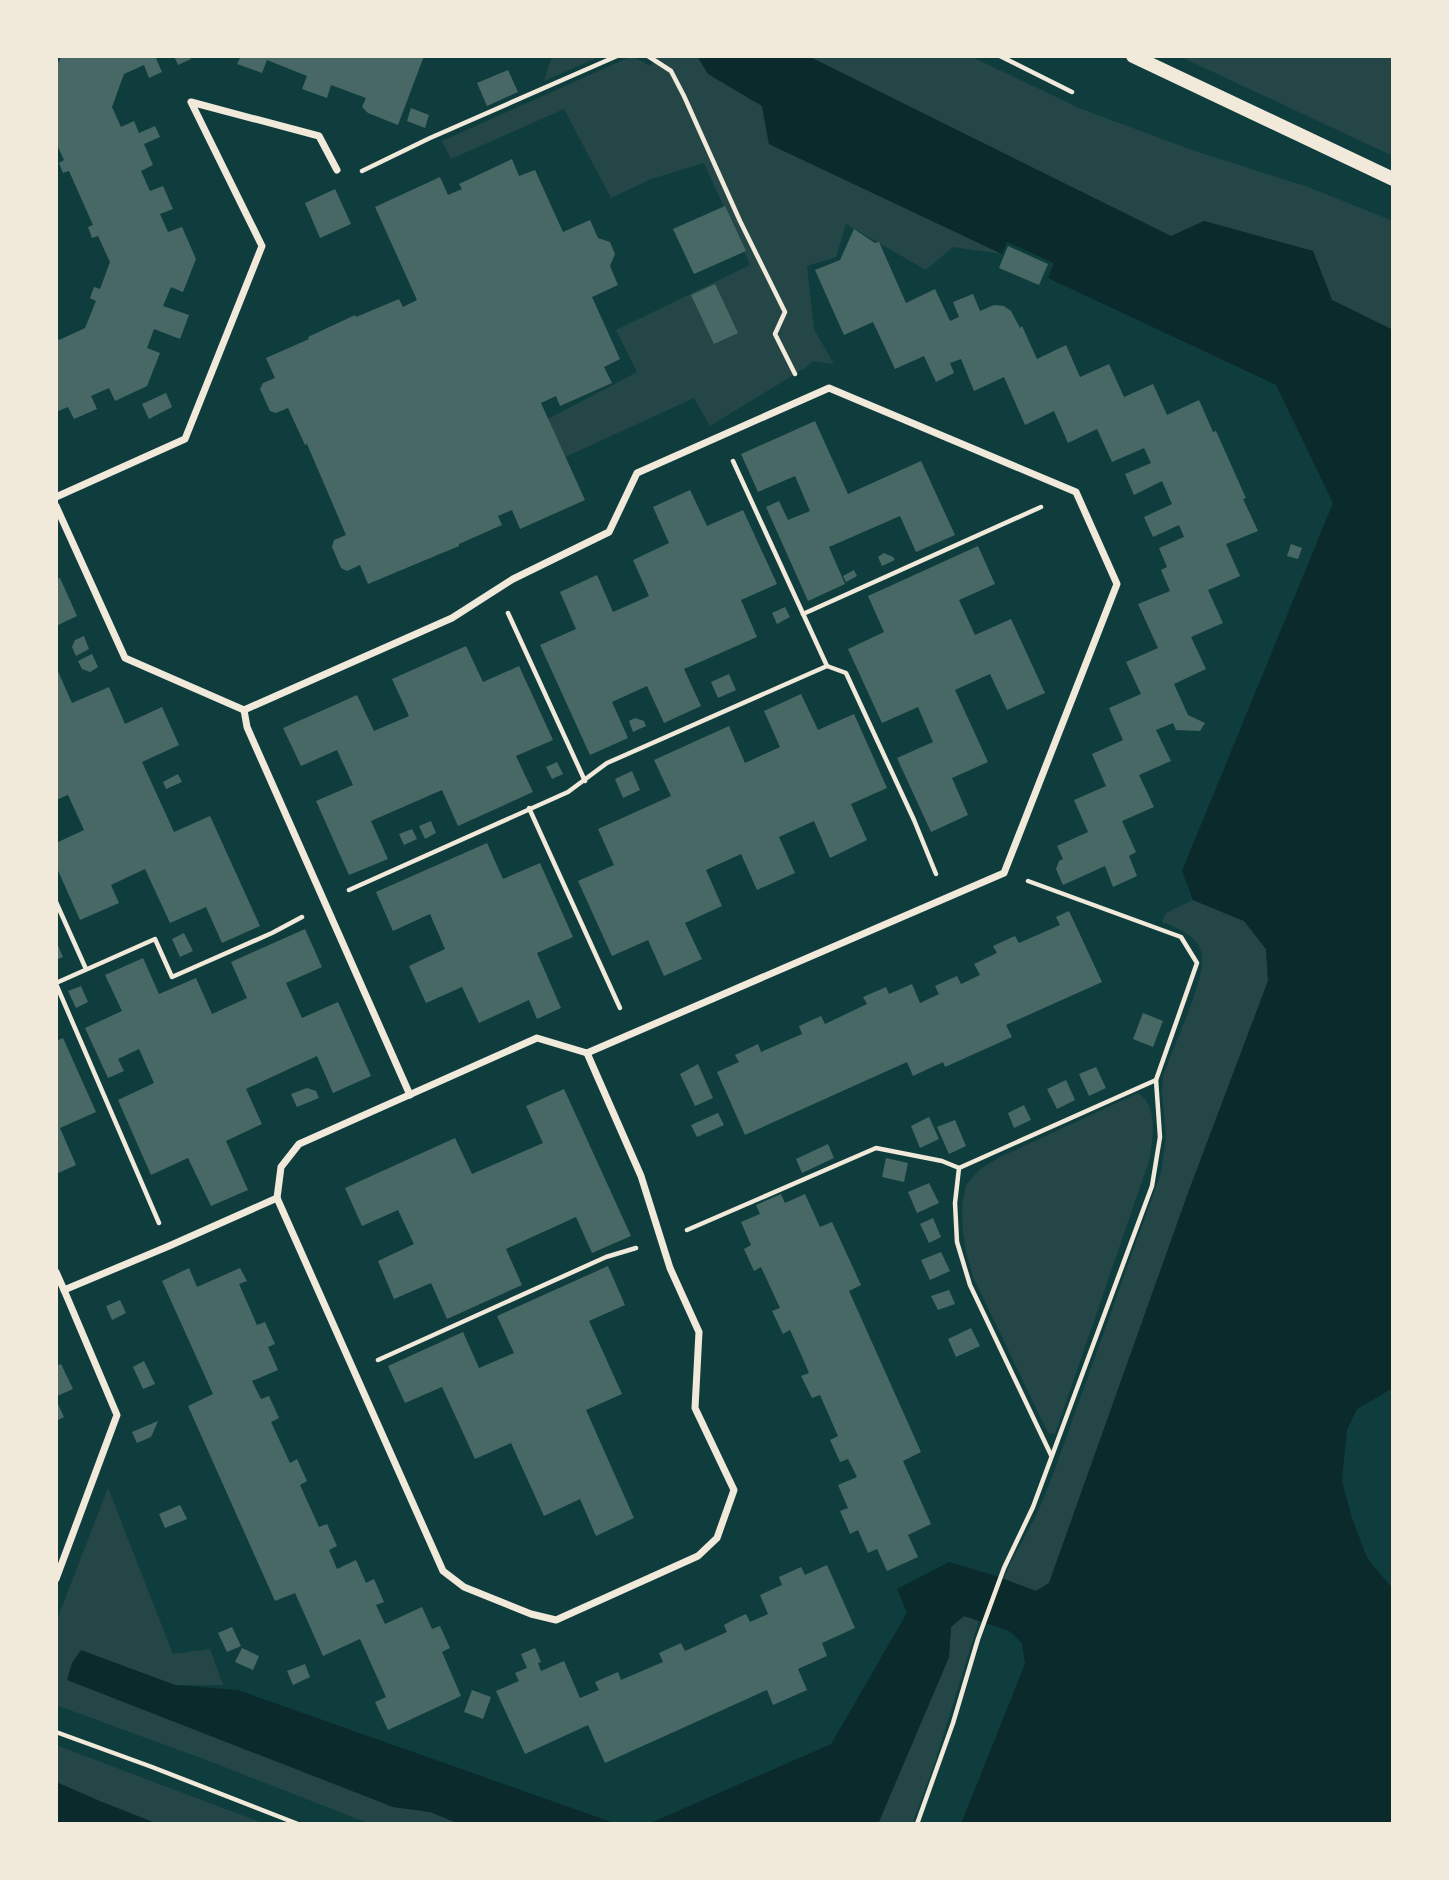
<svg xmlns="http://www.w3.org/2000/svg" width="1449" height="1880" font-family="Montserrat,sans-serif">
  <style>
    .green { fill: #244646 }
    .water { fill: #0a2a2b }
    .building { fill: #486865 }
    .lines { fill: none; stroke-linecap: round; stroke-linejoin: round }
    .path { stroke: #f1e9da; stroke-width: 4.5 }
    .minor { stroke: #f1e9da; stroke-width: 7 }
    .secondary { stroke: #f1e9da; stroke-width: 14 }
  </style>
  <rect width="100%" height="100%" fill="#0f3d3e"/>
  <!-- green -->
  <g class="green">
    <polygon points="552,56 601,56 544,81"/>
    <polygon points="632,56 650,66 657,56 697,56 709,74 762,106 769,144 1002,254 953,247 926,270 846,224 836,257 807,266 814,329 834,364 812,361 803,370 803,369 710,426 694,398 563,458 544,421 637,372 616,330 750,265 704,163 651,179 611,198 564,109 451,159 442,141"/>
    <polygon points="808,56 970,56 1079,108 1192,150 1308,187 1393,221 1393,330 1332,300 1313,251 1204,221 1172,237"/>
    <polygon points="1179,56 1393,56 1393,156"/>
    <path d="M1193 900 1244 921 1266 949 1268 981 1188 1193 1049 1583 1036 1591 1004 1579 1011 1562 1037 1514 1052 1477 1161 1173 1166 1136 1162 1093 1163 1077C1171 1049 1209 976 1201 951 1195 934 1177 928 1162 922L1166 913Z"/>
    <path d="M1138 1093C1159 1106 1153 1140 1149 1161L1055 1434 1048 1433 973 1277 966 1252 963 1232 962 1205 966 1185 979 1170 998 1158Z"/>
    <polygon points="108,1488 173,1654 210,1649 223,1685 175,1685 81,1651 393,1807 430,1812 460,1824 370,1824 209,1761 56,1705 56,1622"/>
    <polygon points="964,1616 979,1620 934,1765 912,1824 878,1824 949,1657 951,1627"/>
    <polygon points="56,1745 265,1824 158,1824 102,1802 56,1782"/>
  </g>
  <!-- water -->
  <g class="water">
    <polygon points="697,56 808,56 1171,236 1204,221 1313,251 1332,300 1393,330 1393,1388 1357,1409 1347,1430 1342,1481 1351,1515 1367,1558 1393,1589 1393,1824 961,1824 1025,1664 1022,1643 1009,1631 964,1616 951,1627 949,1657 878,1824 648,1824 831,1744 907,1613 897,1589 949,1562 993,1575 1036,1591 1049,1583 1188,1193 1268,981 1266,949 1244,921 1193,900 1182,871 1333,503 1276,385 1048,278 1054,263 1007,242 1002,254 769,144 762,106 708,74"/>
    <polygon points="81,1650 175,1685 238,1690 617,1824 460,1824 430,1812 393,1807 67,1680 72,1663"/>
    <polygon points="56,1782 102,1802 158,1824 56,1824"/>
  </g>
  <!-- building -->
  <g class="building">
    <polygon points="61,56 155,56 162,72 149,78 144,65 124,74 112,107 121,127 134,121 139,133 155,126 160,137 144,144 153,165 141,171 150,191 163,186 173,209 160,214 168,232 182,227 196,259 183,292 171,287 163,306 189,315 180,339 154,329 147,348 160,353 147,386 115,401 109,388 91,396 97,409 74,419 68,407 56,412 56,334 59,340 85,328 96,301 90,298 94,287 100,289 110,262 98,236 92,238 88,227 93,225 69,171 63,173 59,163 64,160 56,143 56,61 59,62"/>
    <polygon points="174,56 190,56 191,59 178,65"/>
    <polygon points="241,56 424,56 398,125 368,113 362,107 366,98 331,85 327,98 302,89 307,76 267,60 262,73 237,64"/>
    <polygon points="508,70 518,92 487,106 477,83"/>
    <polygon points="411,108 429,115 425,128 407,121"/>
    <polygon points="512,159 519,176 535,170 563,232 590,220 598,238 610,242 615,254 610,266 618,285 592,297 620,359 604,367 612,383 560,406 556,396 541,403 585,500 520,529 512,510 498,516 502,525 459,544 459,546 368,584 360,565 347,571 341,568 332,547 334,540 346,535 307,444 305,445 288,408 276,413 270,411 260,389 263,383 275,378 266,358 309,339 308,337 355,315 356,317 399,299 403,307 417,300 375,207 440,177 448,195 462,189 459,184"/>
    <polygon points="335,189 351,224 320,238 305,203"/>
    <polygon points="725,206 746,251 694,274 673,229"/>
    <polygon points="854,229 875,243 879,242 906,303 935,289 950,321 959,317 953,302 973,294 980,311 994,305 1004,306 1011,311 1020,328 1022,326 1037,359 1066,345 1080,377 1109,364 1124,397 1153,384 1167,415 1199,400 1213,432 1216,431 1245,496 1246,498 1243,499 1258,531 1226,544 1240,576 1208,590 1223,623 1191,637 1206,669 1174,684 1188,715 1205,723 1200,731 1176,730 1173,723 1156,730 1171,761 1139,775 1154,807 1122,821 1136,852 1129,856 1137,876 1113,887 1105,866 1063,885 1056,869 1059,861 1063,859 1057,846 1088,832 1074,800 1106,786 1092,754 1123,740 1109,708 1141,694 1126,662 1158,648 1138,604 1170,591 1161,570 1167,567 1159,548 1184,537 1179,525 1153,537 1144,517 1172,504 1162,481 1134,495 1125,474 1151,463 1144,448 1112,462 1097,429 1068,443 1054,411 1025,425 1004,377 974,391 961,359 950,363 954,373 936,382 924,356 895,369 873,322 844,335 815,270 840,260"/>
    <polygon points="1008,246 1048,264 1039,285 999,268"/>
    <polygon points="715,284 738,333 714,344 691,295"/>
    <polygon points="166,393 172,407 149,419 142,404"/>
    <polygon points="815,421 848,494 921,461 955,535 916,552 900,516 829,547 845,584 808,601 766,507 779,501 788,520 810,511 795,476 758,492 741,454"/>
    <polygon points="690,490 707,526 743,510 777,584 741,600 757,637 684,669 701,706 664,723 647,686 612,702 628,738 590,755 540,645 576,629 560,592 597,575 613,612 649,596 633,560 669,543 653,507"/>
    <polygon points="1291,544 1302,548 1298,559 1287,556"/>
    <polygon points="978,546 995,584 959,600 975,635 1011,619 1045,693 1007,710 990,674 955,690 988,762 952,778 968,815 931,832 897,758 933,742 918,707 882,723 848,649 884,632 868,596"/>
    <polygon points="884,553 893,557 895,560 882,566 878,557"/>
    <polygon points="854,570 857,576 846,582 843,576"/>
    <polygon points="60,578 77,616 56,626 56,579"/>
    <polygon points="785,607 790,617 777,624 772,613"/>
    <polygon points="84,636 89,649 76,656 72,647 75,640"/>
    <polygon points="466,646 483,682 519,666 553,740 516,756 533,792 458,826 442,790 371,821 388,859 349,875 316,801 353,785 337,750 301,766 283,728 357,695 374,731 409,716 392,679"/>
    <polygon points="92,654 98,667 90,672 82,669 78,661"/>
    <polygon points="56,667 72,703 109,687 125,724 162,707 179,745 142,762 174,832 210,816 260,926 222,943 206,907 170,923 145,869 111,885 119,903 80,920 56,866 56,843 84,830 68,795 56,800"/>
    <polygon points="729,674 736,690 718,698 711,682"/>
    <polygon points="801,694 818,730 854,714 887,788 851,804 867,840 830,858 814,821 779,837 795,873 757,890 741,854 706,870 722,906 685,923 702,959 664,976 648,940 612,956 578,881 614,865 598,829 671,796 654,760 729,726 745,763 780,747 764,711"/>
    <polygon points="635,718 644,721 646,726 633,732 629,721"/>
    <polygon points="557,762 563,774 552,779 546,767"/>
    <polygon points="632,771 640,790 623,798 615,779"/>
    <polygon points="178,774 182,782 166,789 163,782"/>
    <polygon points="431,821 436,833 425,839 419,826"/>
    <polygon points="412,829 417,839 404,845 399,834"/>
    <polygon points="487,843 503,879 540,863 573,937 537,953 561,1008 537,1019 529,1000 479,1023 462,987 426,1003 409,966 445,949 430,914 393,931 376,892"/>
    <polygon points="1069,911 1102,982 1006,1025 1012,1037 945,1067 943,1062 913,1076 907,1062 745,1135 717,1072 739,1062 735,1055 758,1044 761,1052 802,1034 799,1026 821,1016 825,1024 867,1004 863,997 886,987 889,994 912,984 920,1003 939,994 935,986 957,976 961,984 980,975 974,964 997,953 993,946 1015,936 1019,943 1060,925 1056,917"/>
    <polygon points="305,929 322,967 286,983 302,1018 338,1002 371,1076 333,1093 317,1056 246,1089 262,1124 226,1141 248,1190 211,1206 188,1158 151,1175 118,1100 154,1083 139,1049 118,1059 124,1071 108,1078 85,1028 122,1011 105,975 143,958 159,994 196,978 212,1014 247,998 231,962"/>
    <polygon points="184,933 193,951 180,957 172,939"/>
    <polygon points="56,941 63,957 56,960"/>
    <polygon points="81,986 88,1002 76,1008 68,991"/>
    <polygon points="1143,1013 1163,1021 1153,1047 1133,1039"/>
    <polygon points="63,1038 96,1112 60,1128 76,1165 56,1174 56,1041"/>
    <polygon points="698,1064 713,1098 695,1106 680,1074"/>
    <polygon points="1096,1067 1106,1088 1089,1096 1079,1074"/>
    <polygon points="1066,1080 1075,1100 1057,1109 1047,1089"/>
    <polygon points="307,1088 316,1091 319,1098 297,1107 291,1094"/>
    <polygon points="564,1089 631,1236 592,1253 576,1217 506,1249 522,1285 447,1319 431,1283 394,1299 378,1261 414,1244 398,1210 362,1226 345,1188 455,1138 472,1174 543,1143 526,1106"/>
    <polygon points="1024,1105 1031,1120 1014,1128 1008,1113"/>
    <polygon points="718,1113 724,1125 697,1137 691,1125"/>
    <polygon points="929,1117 939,1139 920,1148 911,1126"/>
    <polygon points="955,1120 966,1146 949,1154 937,1127"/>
    <polygon points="828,1144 834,1158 802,1173 796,1159"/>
    <polygon points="886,1158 908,1163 904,1182 882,1177"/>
    <polygon points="929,1183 939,1203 917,1213 908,1192"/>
    <polygon points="781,1194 785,1203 805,1194 820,1227 832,1222 861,1285 849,1291 921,1452 903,1461 931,1524 908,1535 918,1557 887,1571 877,1549 868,1553 858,1530 850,1534 845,1522 840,1511 848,1508 838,1485 857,1477 848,1459 840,1462 830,1440 838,1436 820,1395 812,1398 801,1376 809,1373 800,1352 790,1330 783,1334 772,1311 780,1308 761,1267 754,1271 744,1249 751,1245 741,1222 760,1214 756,1205"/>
    <polygon points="933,1218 941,1237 929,1243 920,1224"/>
    <polygon points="941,1252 950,1271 930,1280 921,1260"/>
    <polygon points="608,1266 625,1305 589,1321 622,1394 586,1410 634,1518 596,1536 580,1499 544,1516 511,1443 475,1459 442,1387 405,1403 388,1366 463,1332 479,1368 514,1353 497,1316"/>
    <polygon points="189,1268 197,1287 240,1268 247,1281 239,1284 257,1325 265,1322 275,1344 268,1347 278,1370 252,1381 261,1399 269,1396 279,1418 271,1422 290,1463 297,1459 307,1481 300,1485 319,1527 327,1524 337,1546 329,1550 337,1569 356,1560 366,1583 374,1579 384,1602 376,1605 385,1624 422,1607 432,1629 440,1626 450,1648 442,1652 461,1696 388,1730 375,1702 386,1697 360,1639 323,1656 295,1593 275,1601 188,1406 213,1394 162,1281"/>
    <polygon points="949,1290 955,1304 938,1310 931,1296"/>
    <polygon points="120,1300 126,1313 112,1320 106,1306"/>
    <polygon points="971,1328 980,1346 956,1357 948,1339"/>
    <polygon points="144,1361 155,1384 143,1389 133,1367"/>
    <polygon points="61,1364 73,1389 57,1396 56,1366"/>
    <polygon points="56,1400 64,1417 56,1421"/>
    <polygon points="158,1421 151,1437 137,1443 132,1432"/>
    <polygon points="180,1505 187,1519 165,1528 159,1514"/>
    <polygon points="827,1565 855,1628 822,1643 827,1656 798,1669 807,1690 773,1705 767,1690 605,1763 588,1725 525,1754 496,1691 519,1681 515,1673 527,1668 521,1654 535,1648 541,1662 538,1663 541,1671 564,1661 580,1698 599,1690 595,1682 618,1672 621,1680 663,1662 659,1653 681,1643 685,1651 727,1632 724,1625 735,1619 746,1614 750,1622 768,1614 760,1595 782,1585 779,1577 801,1567 805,1575"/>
    <polygon points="232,1627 241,1646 227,1652 218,1633"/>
    <polygon points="242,1648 259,1656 253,1670 235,1662"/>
    <polygon points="305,1664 310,1677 293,1685 287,1671"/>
    <polygon points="472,1690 491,1697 483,1719 464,1712"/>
  </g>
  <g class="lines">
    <!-- path -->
    <g class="path">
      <polyline points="648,56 671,71 684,96 740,221 785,312 775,334 795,374"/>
      <polyline points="1000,56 1072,92"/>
      <polyline points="362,171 430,138 617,56"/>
      <polyline points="733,461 827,666 846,673 914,820 936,874"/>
      <polyline points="508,613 585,781"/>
      <polyline points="803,614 1041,507"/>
      <polyline points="529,808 620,1008"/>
      <polyline points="349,890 568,792 607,763 827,666"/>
      <polyline points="56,902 86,969"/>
      <polyline points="56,983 155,939 172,977 272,933 302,917"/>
      <polyline points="56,984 159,1223"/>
      <polyline points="959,1168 1156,1080"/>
      <polyline points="687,1230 876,1148 942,1161 959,1168 955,1203 957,1242 970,1285 1051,1455"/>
      <polyline points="378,1360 606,1257 636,1248"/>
      <polyline points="56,1732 152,1767 298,1824"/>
      <polyline points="917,1824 953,1723 978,1639 1004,1568 1033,1507 1152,1186 1160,1137 1156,1080 1197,963 1181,937 1028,881"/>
    </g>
    <!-- minor -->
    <g class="minor">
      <polyline points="56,497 185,439 262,246 191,102 319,136 337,170"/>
      <polyline points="56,506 125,658 244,710 452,618 513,579 609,532 637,473 829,388 1076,492 1117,584 1004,873 587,1053 537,1038 299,1144 281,1167 277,1198 169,1246 64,1290 56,1272"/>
      <polyline points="244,710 247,727 410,1095"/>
      <polyline points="277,1198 443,1571 464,1587 531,1614 556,1620 698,1556 717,1538 734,1490 695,1408 699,1332 670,1268 641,1176 587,1053"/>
      <polyline points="56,1579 117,1415 64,1290"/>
    </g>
    <!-- secondary -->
    <polyline class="secondary" points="1133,56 1393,179"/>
  </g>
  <!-- border -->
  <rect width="1449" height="1880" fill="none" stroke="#f1e9da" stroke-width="116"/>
</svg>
